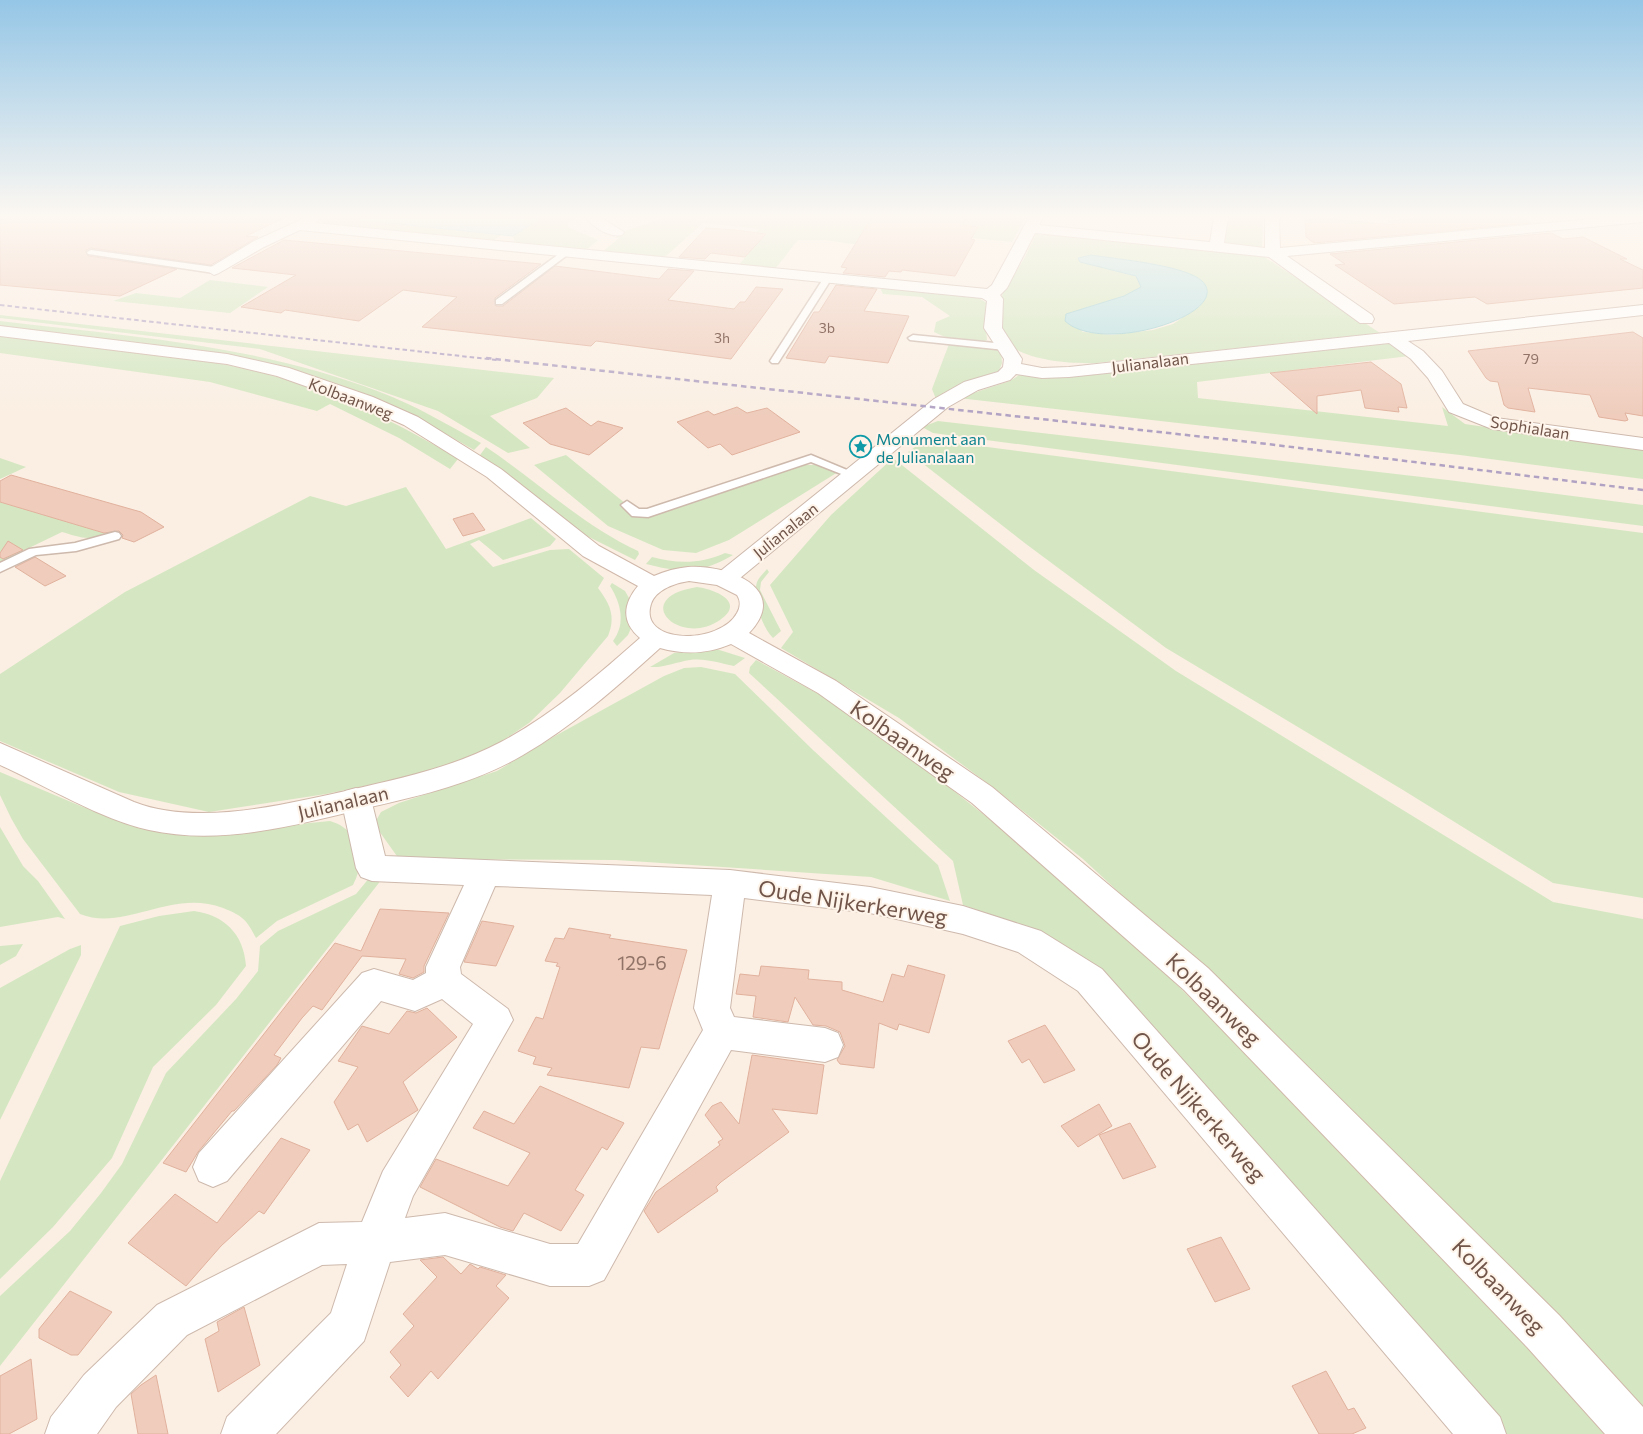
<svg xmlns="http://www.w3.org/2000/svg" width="1643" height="1434" font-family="Commissioner,sans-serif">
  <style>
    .green { fill: #d5e7c2; fill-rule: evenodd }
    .water { fill: #b9e1e3; stroke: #9fd1d4 }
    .building { fill: #efccbc; stroke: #e1b19d }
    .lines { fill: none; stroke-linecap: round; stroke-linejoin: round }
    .lane-casing { stroke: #ceb9ad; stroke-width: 3 }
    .street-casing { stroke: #ceb9ad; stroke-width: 2 }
    .secondary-casing { stroke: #d0b8aa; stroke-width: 2 }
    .lane { fill: #fff; fill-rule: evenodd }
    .street { fill: #fff; fill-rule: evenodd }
    .secondary { fill: #fff; fill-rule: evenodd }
    .rail-far1 { stroke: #b1a2c3; stroke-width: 2; stroke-dasharray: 4.5 3; stroke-linecap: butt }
    .rail { stroke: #b1a2c3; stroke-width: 2.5; stroke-dasharray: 5.5 4; stroke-linecap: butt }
    .labels { text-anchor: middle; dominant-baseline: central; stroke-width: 4; stroke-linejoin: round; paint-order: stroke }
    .far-number-label { font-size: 14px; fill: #907366 }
    .far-street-label { font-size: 16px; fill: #71554a; stroke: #fef4e9 }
    .far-culture-label { font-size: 16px; fill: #0d838f; stroke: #fef4e9; text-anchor: start }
    .street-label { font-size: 19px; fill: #71554a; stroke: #fef4e9 }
    .near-number-label { font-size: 19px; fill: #907366 }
    .near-street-label { font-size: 22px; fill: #71554a; stroke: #fef4e9 }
  </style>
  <rect width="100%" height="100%" fill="#fbefe3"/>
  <!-- green -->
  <g class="green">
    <polygon points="323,217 361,217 360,220 501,235 494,240 484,240 323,224 319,218"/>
    <polygon points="543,217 575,217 568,223 568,227 598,240 585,251 515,244 513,236"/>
    <polygon points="666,217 707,220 710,217 1026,217 1012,242 932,234 899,251 825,240 798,240 775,269 738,266 764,235 756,233 759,229 703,223 665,257 602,252 619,238 615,238 622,232"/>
    <polygon points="1228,217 1263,217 1262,250 1228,246 1224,243"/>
    <path d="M1037 232 1263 256 1380 333 1096 363C1072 364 1031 361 1011 346 1005 341 1000 329 996 323L1003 292 1024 259ZM1091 255 1155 264 1191 275 1200 306 1173 324 1153 330 1112 335 1083 332 1065 319 1067 314 1124 296 1141 287 1136 276 1080 262Z"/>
    <polygon points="210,280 268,287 230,313 113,301 136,293 180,298"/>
    <path d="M883 286 977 297 987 303 985 320 987 340C969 345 950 340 934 332L936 322 950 316 922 297 883 294 881 290Z"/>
    <polygon points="0,315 554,378 537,398 490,416 530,448 508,453 438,411 260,349 0,318"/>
    <path d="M0 321C128 336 258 345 380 392 415 405 448 425 481 443L474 450 418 418 287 370 0 327Z"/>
    <path d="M0 336C80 345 163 351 242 368 319 385 391 418 458 459L450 469 399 438 330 404 317 411 210 382 0 353Z"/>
    <polygon points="1390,342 1409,356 1197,382 1198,398 1448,426 1442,407 1465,424 1643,450 1643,479 1460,455 958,398 1010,381 1019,375 1063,378"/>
    <polygon points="949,344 1001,350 1002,363 999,371 936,399 932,389"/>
    <polygon points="938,421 1448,480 1643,505 1643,526 933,433 922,427"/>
    <polygon points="926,439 1643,533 1643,898 1553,883 1403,790 1166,648 1026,544 908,452"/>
    <path d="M486 447C537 481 582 525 638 551L639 554 635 560 583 534 480 455Z"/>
    <polygon points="566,455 642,517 802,465 815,465 838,472 729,540 696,553 663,550 608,526 534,465"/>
    <polygon points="0,458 26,467 0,479"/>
    <polygon points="893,458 1034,570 1176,671 1553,902 1643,919 1643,1421 1206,973 1083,859 994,788 899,718 781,648 793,632 770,585 831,515"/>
    <path d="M406 487 446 549 531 518 556 539 550 546 503 560 479 540 470 544 493 567 550 550 569 549 604 578 598 588C610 604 616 616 608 636L560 693 529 723 489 750 447 766 413 776 326 794 209 812 119 792 0 741V674L125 592 310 496 346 506Z"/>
    <path d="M0 502 106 533C90 542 79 537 62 532L0 562Z"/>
    <path d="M725 553 733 555C701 574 681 573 646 564L652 557C678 564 700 564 725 553Z"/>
    <path d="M767 569 769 572 761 582 760 590 781 631 773 638C762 627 752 598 757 582 759 577 764 573 767 569Z"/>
    <path d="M612 583 625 591 629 598 632 626 628 635 617 646 613 641C626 624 621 603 610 586Z"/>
    <path d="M697 587C714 589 747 602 720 620 680 648 628 598 697 587Z"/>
    <path d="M713 648 745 658 734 666C719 663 705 658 690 660 676 662 664 668 650 667L674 653Z"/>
    <polygon points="756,660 824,697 897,746 1012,837 1141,949 1386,1193 1605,1434 1505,1434 1111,983 1010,921 963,905 953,861 749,673 750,667"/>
    <polygon points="701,667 735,674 813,750 938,865 950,901 871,877 616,860 399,859 374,824 381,812 399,803 497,771 555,736 664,676 684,668"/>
    <path d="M0 772 83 807 168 834 207 833 330 821C359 829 367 860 353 885L277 921 256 938C246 919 243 916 223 908 171 888 125 932 80 914L23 839 11 818 0 795Z"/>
    <polygon points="0,827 23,866 38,881 65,919 58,917 0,927"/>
    <polygon points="370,877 382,879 0,1366 0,1296 70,1231 101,1193 122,1164 166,1073 236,999 258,971 260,946 278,931 356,894"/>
    <path d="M194 911C224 915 244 934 246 966L216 1005 153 1067 112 1158 53 1227 0 1279V1181L120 926 159 916Z"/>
    <polygon points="23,944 16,956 0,965 0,946"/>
    <polygon points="81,945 81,955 0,1120 0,988 70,949"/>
  </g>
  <!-- water -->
  <g class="water">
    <polygon points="360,217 543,217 513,236 360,220"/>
    <path d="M1091 255C1116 259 1185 265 1202 281 1235 313 1103 356 1065 321L1066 314 1124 296 1141 287 1136 276 1080 262 1078 258Z"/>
  </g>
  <!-- building -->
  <g class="building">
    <polygon points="0,217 286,217 246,236 258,237 211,265 91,248 86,250 88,256 177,269 120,296 0,285"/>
    <polygon points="872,217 968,217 963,225 978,227 971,239 975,240 955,276 902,270 901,272 889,271 885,277 843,273 847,268 841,267"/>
    <polygon points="1309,217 1395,225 1388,221 1441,217 1519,217 1531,223 1314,243 1306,237 1305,220 1310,221"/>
    <polygon points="706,228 734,230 766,234 745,257 711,253 705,259 679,257"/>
    <polygon points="1551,233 1563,239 1583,237 1627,259 1620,259 1643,270 1643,288 1487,304 1475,297 1394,304 1335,265 1345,264 1330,254"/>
    <polygon points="284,240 541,264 495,298 496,306 503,306 555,266 659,279 668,269 694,271 668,300 734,309 740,302 745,302 756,287 783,289 731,359 596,341 591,346 422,327 457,297 403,290 359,321 285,310 281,313 241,307 296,275 232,268"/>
    <polygon points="836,285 877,289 864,311 909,316 888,363 829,356 825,363 786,358 814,312 819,312"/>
    <polygon points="1633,332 1643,338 1643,416 1625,413 1628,420 1625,421 1599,417 1590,395 1528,388 1535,412 1508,408 1504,405 1498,382 1490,381 1486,378 1468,351"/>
    <polygon points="1371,362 1401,384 1407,408 1398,407 1399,412 1365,408 1361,390 1317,396 1317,414 1270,373"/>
    <polygon points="737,407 747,413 767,408 800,432 732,455 720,444 708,448 677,422 708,411 714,415"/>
    <polygon points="566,408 591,426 598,421 623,428 589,455 550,444 523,423"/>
    <polygon points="11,475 141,512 164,527 134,542 122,538 123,535 119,531 104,533 0,502 0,481"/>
    <polygon points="473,513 485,530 463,536 453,519"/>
    <polygon points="8,541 23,550 3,559 0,557 0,553"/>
    <polygon points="35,557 66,576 45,586 15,567"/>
    <polygon points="380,909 449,913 424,966 424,972 413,978 399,974 406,959 362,956 322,1010 313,1006 302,1018 274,1055 281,1058 277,1065 234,1111 232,1111 198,1152 186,1172 163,1163 335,943 361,951"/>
    <polygon points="482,921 514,926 496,966 464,962"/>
    <polygon points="569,928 611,935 609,938 687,950 659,1049 641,1047 629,1088 547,1075 552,1068 533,1064 536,1057 518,1051 536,1017 543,1019 560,967 556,966 558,963 545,961 555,938 564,939"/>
    <polygon points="908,965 945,975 929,1033 899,1024 897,1030 879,1023 874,1068 840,1064 837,1060 845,1046 840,1032 826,1026 813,1025 795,997 788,1022 753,1017 756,996 736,994 740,974 759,976 761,966 809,970 808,979 842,982 842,990 883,1002 892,974 904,977"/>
    <polygon points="427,1008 457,1037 403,1082 418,1110 367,1142 358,1124 348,1130 334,1102 358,1067 338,1061 362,1026 389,1034 407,1011 416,1013"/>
    <polygon points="1045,1025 1075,1070 1044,1083 1029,1059 1022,1063 1008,1041"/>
    <polygon points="752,1055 824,1065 817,1114 772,1109 789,1132 721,1182 716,1187 718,1191 658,1233 644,1211 656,1192 720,1145 718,1142 723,1139 705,1115 712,1106 721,1102 739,1124"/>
    <polygon points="540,1086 624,1123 607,1150 602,1147 575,1190 584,1195 561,1231 524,1213 513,1231 500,1227 420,1187 436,1159 508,1186 530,1153 473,1128 484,1111 514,1124"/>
    <polygon points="1099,1104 1112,1126 1078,1147 1061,1126"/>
    <polygon points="1130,1123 1156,1167 1123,1179 1099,1135"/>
    <polygon points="281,1138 310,1150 264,1214 259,1211 221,1246 186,1286 128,1243 175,1194 217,1223"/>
    <polygon points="1221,1237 1250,1289 1215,1302 1187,1249"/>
    <polygon points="443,1257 461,1274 470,1264 478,1269 480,1267 506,1275 496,1286 509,1298 438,1379 431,1371 408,1397 390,1377 401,1365 390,1352 414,1326 403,1314 437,1277 420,1260"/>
    <polygon points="70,1291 112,1312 78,1355 71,1355 39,1338 39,1329"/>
    <polygon points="244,1307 260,1365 218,1392 205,1339 219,1331 217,1322"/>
    <polygon points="31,1359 37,1419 9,1434 0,1434 0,1376"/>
    <polygon points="1326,1371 1348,1410 1354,1408 1366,1428 1352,1434 1319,1434 1292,1386"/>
    <polygon points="156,1375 168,1434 138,1434 131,1394 141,1385"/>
  </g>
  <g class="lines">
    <defs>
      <g id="lane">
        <polygon points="91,250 214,267 218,270 214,273 88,254 87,252"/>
        <polygon points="563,251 570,253 502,304 496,304 496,300"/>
        <polygon points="825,276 832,278 778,363 772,363 770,361"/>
        <polygon points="913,335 1005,344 1010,347 1005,350 910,340 908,338"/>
        <polygon points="811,455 859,475 857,477 849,477 811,462 648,517 632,516 621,505 627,501 639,509 647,509"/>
        <polygon points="115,532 119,533 121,536 119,539 76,551 36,555 0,572 0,563 29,549 75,543"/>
      </g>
      <g id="street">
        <polygon points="307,217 318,217 320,219 315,223 987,289 992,285 1029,217 1043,217 1039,225 1210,242 1214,217 1228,217 1224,243 1265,248 1265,217 1279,217 1280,248 1613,217 1643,217 1643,222 1287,256 1372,315 1374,319 1372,323 1360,323 1269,257 1035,233 1007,288 1000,295 1003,299 1002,328 1022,359 1021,364 1042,368 1069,367 1643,305 1643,315 1408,341 1423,351 1442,371 1463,404 1496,418 1643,438 1643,450 1492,429 1449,412 1428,378 1411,359 1389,343 1069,377 1042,378 1016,374 1010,380 978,390 948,407 734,583 726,585 718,583 714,578 718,573 934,399 964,382 998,372 1003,367 1004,359 984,328 987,301 982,298 300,230 264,247 219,273 214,275 206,270 254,241"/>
        <path d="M585 217H600L624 232 622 235C609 238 593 227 585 217Z"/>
        <path d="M356 788 367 791 371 799 385 856 730 870 870 887 963 906 1041 931 1102 969 1500 1417 1506 1434H1453L1078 991 1018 952 963 934 870 913 744 898 730 1008 734 1017 825 1028 838 1033 843 1045 838 1057 825 1062 731 1050 604 1280 589 1286H550L445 1255 390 1262 364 1341 276 1434H221L227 1417 331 1313 347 1264 322 1265 187 1335 116 1407 97 1434H45L51 1417 84 1375 157 1305 319 1223 362 1222 383 1171 473 1024 442 999 415 1011 381 1001 227 1181 213 1187 199 1181 193 1167 199 1153 362 973 374 969 413 980 426 973V967L464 885 372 881 361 877 356 868 341 799 345 791ZM495 886 712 895 694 1008 703 1030 578 1244H550L445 1213 405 1218 413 1196 513 1020 508 1009 461 974 460 967Z"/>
      </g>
      <path id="secondary" d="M0 326 227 354 289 368 373 397 418 417 501 469 599 546 654 576C665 571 677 568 688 567 726 564 792 588 749 633L836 681 992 787 1208 968 1559 1315 1643 1407V1434H1605L1527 1347 1184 990 972 803 818 693 731 644C707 654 685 655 660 648 617 687 573 726 523 755 475 783 419 796 366 808 297 825 220 846 149 830 100 819 46 786 0 765V743L134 802C198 827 286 804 350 790 402 778 454 767 501 742 552 715 597 676 640 638 621 622 623 604 638 586L583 556 487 477 404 425 359 405 277 376 227 364 0 336ZM689 581 717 585 737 595C741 601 740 608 737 613 720 645 638 645 651 604 656 589 676 583 689 581Z"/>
    </defs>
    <!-- lane casing -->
    <use href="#lane" class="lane-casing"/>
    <!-- street casing -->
    <use href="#street" class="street-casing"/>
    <!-- secondary casing -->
    <use href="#secondary" class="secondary-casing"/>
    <!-- lane -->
    <use href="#lane" class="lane"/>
    <!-- street -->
    <use href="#street" class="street"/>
    <!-- secondary -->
    <use href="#secondary" class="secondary"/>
    <!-- rail-far1 -->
    <polyline class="rail-far1" points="0,305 497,360"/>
    <!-- rail -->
    <polyline class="rail" points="486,358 1259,443 1643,490"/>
  </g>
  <!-- sky -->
  <linearGradient id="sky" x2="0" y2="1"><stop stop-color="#95c6e6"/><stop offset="0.52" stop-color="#fdf8f2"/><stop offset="1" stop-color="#fdf8f2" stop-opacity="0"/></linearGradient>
  <rect width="1643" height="417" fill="url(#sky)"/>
  <!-- icons -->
  <defs>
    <symbol id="sight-ring" viewBox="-11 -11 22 22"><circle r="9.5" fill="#fef4e9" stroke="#0f9aa8" stroke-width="1.5"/><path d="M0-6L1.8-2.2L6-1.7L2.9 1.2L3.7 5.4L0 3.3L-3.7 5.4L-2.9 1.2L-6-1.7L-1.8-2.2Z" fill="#0f9aa8"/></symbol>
  </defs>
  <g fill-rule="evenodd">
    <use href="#sight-ring" x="848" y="434" width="25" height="25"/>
  </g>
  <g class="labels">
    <!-- far-number labels -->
    <g class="far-number-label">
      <text x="827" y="327">3b</text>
      <text x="722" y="337">3h</text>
      <text x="1531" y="358">79</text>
    </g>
    <!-- far-street labels -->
    <g class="far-street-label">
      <text transform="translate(1150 362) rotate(-7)">Julianalaan</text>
      <text transform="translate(351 398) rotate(21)">Kolbaanweg</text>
      <text transform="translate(1530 427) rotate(9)">Sophialaan</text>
      <text transform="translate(785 530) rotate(-39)">Julianalaan</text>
    </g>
    <!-- far-culture labels -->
    <g class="far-culture-label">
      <text x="876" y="438">Monument aan<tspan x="876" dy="18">de Julianalaan</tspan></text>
    </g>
    <!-- street labels -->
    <g class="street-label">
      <text transform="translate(343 802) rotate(-13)">Julianalaan</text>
    </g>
    <!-- near-number labels -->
    <g class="near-number-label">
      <text x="642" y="962">129-6</text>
    </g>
    <!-- near-street labels -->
    <g class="near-street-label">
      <text transform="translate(903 740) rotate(35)">Kolbaanweg</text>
      <text transform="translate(853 902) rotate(9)">Oude Nijkerkerweg</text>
      <text transform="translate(1214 999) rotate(44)">Kolbaanweg</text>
      <text transform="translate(1199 1106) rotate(49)">Oude Nijkerkerweg</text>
      <text transform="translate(1499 1286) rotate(46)">Kolbaanweg</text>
    </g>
  </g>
</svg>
